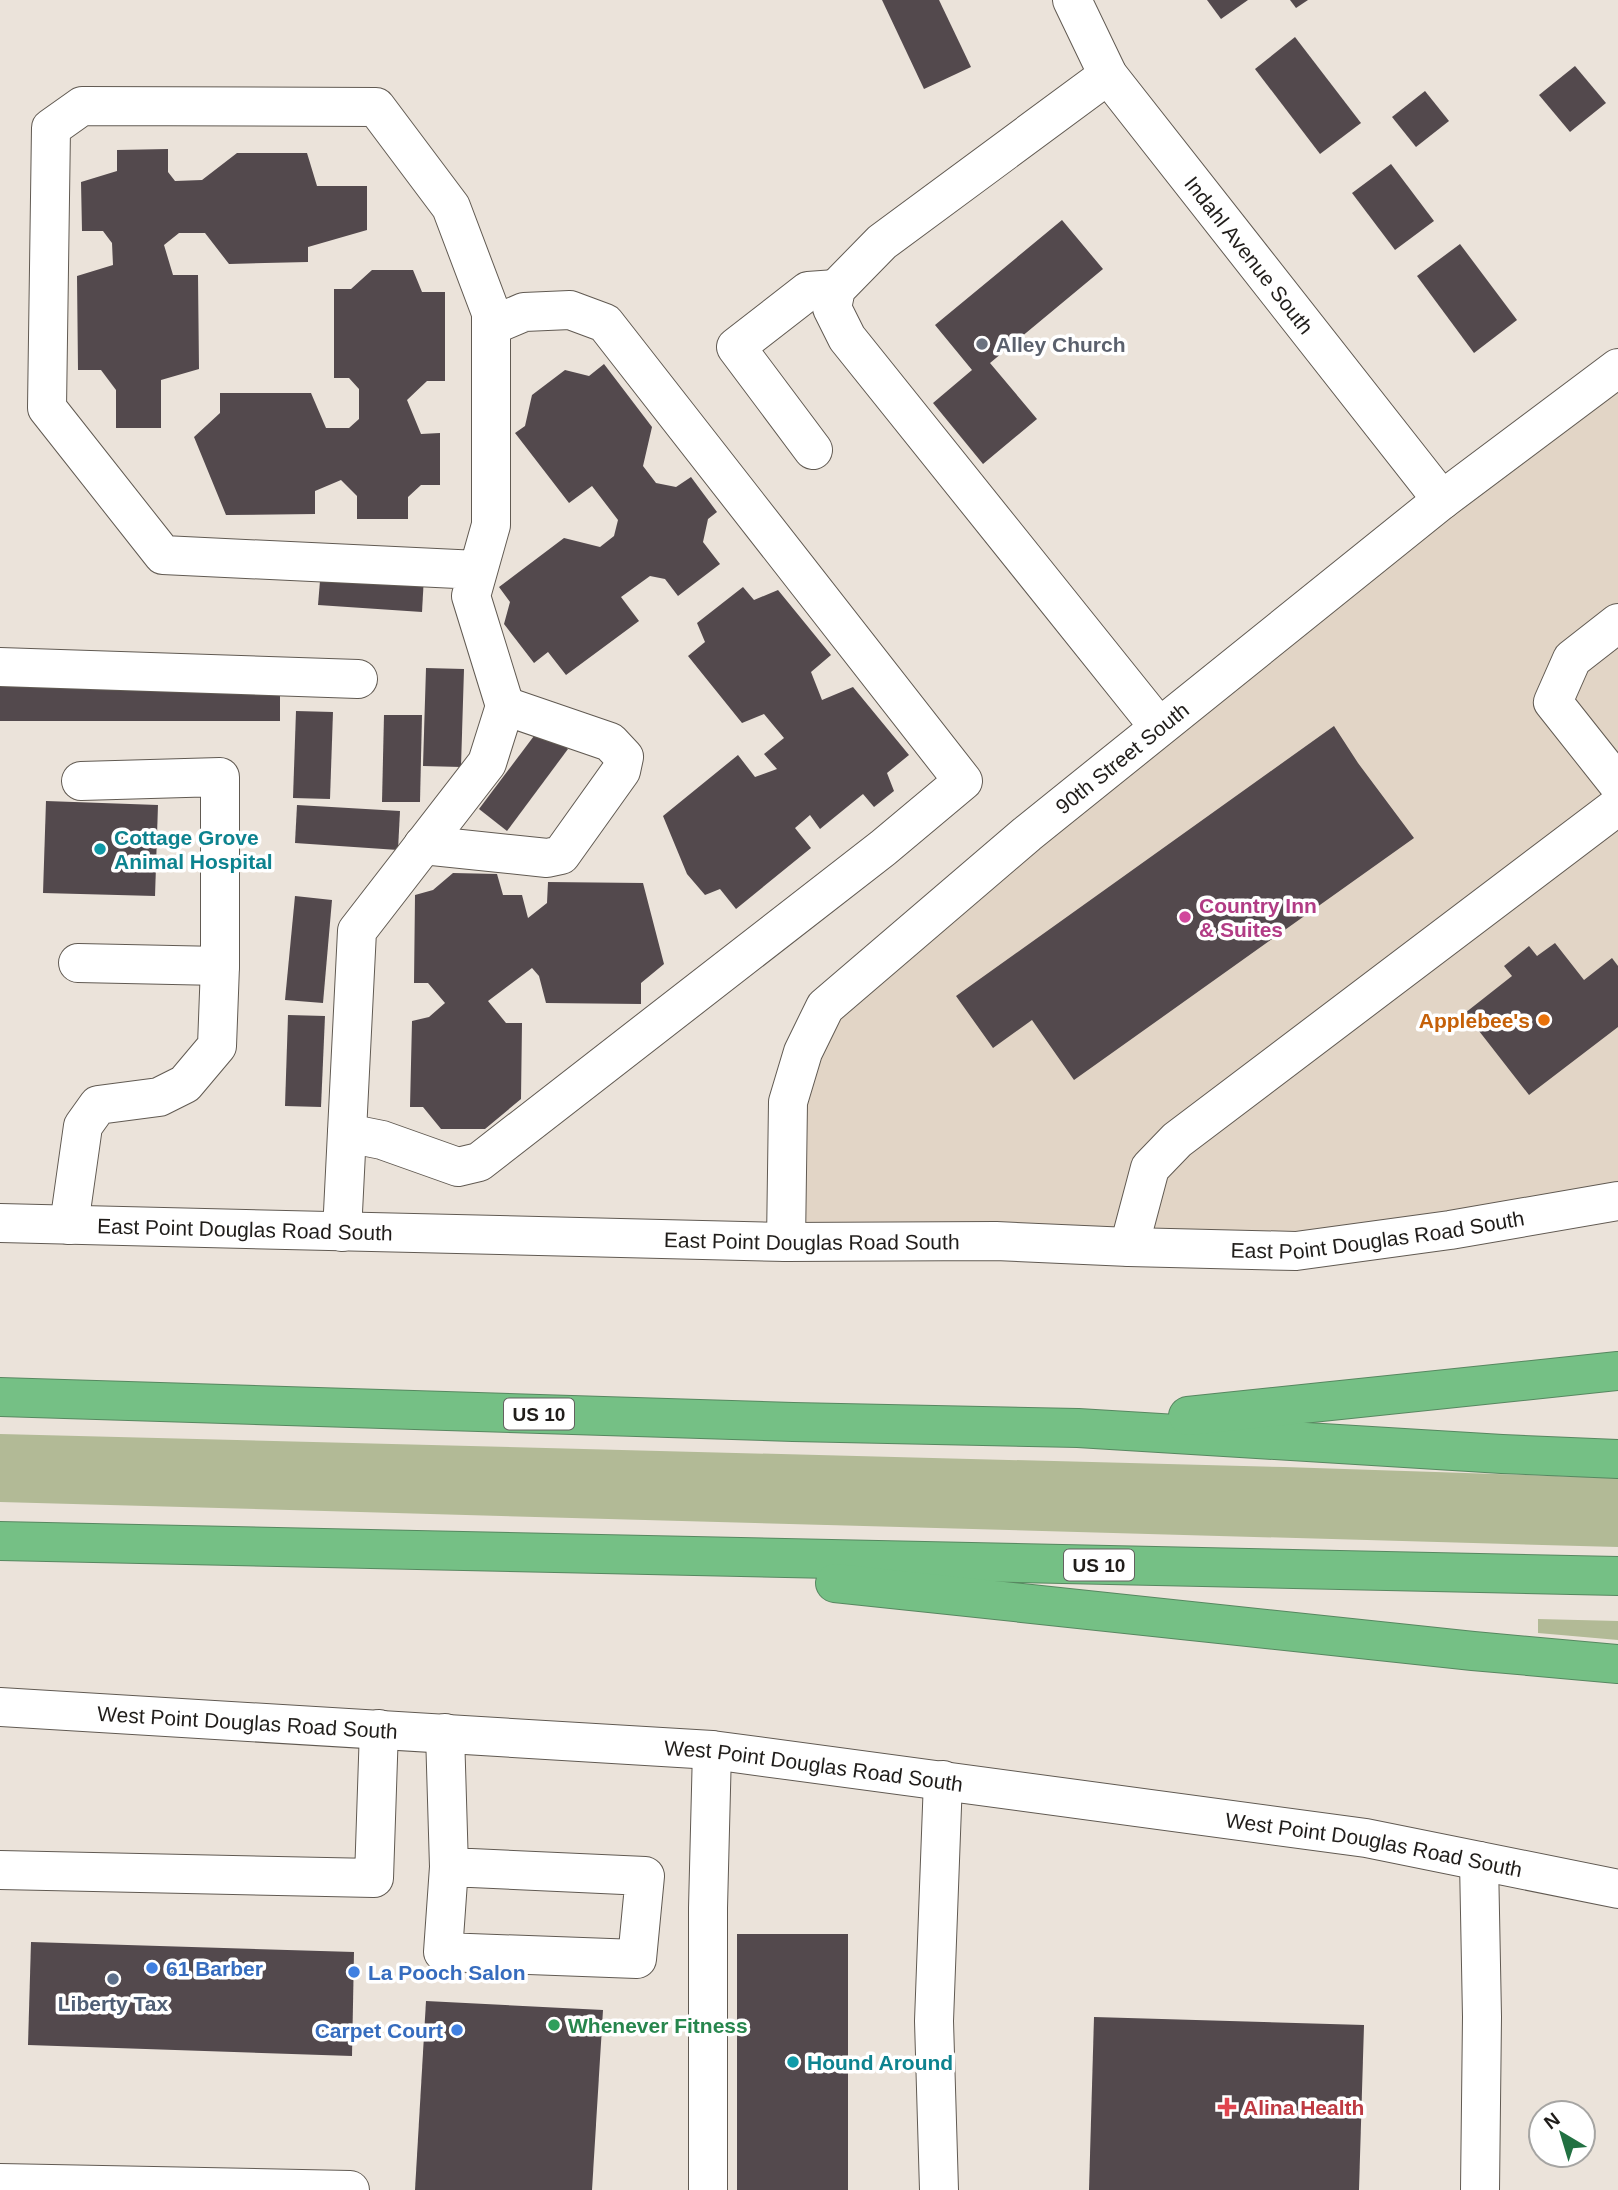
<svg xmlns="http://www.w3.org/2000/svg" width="1618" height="2190" font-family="Helvetica,sans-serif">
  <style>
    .built { fill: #e2d5c6 }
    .green { fill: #b2ba96 }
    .building { fill: #53494d }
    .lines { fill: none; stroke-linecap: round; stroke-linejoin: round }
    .minor-casing { stroke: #615a52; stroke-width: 40 }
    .highway-casing { stroke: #578760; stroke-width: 40 }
    .minor { stroke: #fff; stroke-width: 38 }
    .highway { stroke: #75c085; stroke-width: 38 }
    .worship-dot { fill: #6b7280; stroke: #fff; stroke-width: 2.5 }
    .culture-dot { fill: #0f9aa8; stroke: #fff; stroke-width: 2.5 }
    .hotel-dot { fill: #d1479c; stroke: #fff; stroke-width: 2.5 }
    .food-dot { fill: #e8710a; stroke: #fff; stroke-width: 2.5 }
    .shop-dot { fill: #3f7fe0; stroke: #fff; stroke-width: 2.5 }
    .service-dot { fill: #5c6f8a; stroke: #fff; stroke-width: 2.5 }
    .leisure-dot { fill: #2e9e5b; stroke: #fff; stroke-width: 2.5 }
    .health-dot { fill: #e0444e; stroke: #fff; stroke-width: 2.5 }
    .labels { text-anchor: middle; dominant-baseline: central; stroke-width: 7; stroke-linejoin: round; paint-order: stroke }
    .shield { fill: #fff; stroke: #63615f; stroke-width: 2 }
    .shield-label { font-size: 19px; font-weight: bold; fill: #201d1a }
    .street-label { font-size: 21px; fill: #201d1a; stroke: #fff }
    .worship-label { font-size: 21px; font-weight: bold; fill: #5b616d; stroke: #fff; text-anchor: start }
    .culture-label { font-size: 21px; font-weight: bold; fill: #0d838f; stroke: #fff; text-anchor: start }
    .hotel-label { font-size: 21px; font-weight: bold; fill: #b23c85; stroke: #fff; text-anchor: start }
    .food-label { font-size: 21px; font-weight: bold; fill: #c56008; stroke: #fff; text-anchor: end }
    .shop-label { font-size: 21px; font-weight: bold; fill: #366cbe; stroke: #fff; text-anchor: start }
    .service-label { font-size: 21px; font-weight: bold; fill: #4e5e75; stroke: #fff }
    .leisure-label { font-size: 21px; font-weight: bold; fill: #27864d; stroke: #fff; text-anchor: start }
    .health-label { font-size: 21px; font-weight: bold; fill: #be3a42; stroke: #fff; text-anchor: start }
  </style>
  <rect width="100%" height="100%" fill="#ebe3da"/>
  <!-- built -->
  <polygon class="built" points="1618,368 1618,1213 1296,1251 786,1242 788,1102 825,1007"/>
  <!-- green -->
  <g class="green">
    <polygon points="0,1434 1284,1467 1618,1478 1618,1547 0,1502"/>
    <polygon points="1538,1619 1618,1621 1618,1640 1538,1633"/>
  </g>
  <!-- building -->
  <g class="building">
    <polygon points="882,0 939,0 971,67 924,89"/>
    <polygon points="1207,0 1248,0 1221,19"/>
    <polygon points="1290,0 1308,0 1296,8"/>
    <polygon points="1295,37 1361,123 1320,154 1255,69"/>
    <polygon points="1575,66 1606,103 1570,132 1539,95"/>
    <polygon points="1425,91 1449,121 1416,147 1392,117"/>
    <polygon points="168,149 168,172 175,181 202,180 237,153 307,153 317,186 367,186 367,230 308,247 308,262 229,264 205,233 179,233 164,245 173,275 198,275 199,369 161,380 161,428 116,428 116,390 101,370 78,370 77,276 113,265 112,243 103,231 82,231 81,182 117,171 117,150"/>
    <polygon points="1391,164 1434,221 1395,250 1352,193"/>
    <polygon points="1062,220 1103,269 990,363 1037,419 983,464 933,403 972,370 935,325"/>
    <polygon points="1460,244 1517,320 1474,353 1417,276"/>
    <polygon points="372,270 413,270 422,292 445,292 445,381 427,381 407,400 421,434 440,433 440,485 421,485 408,497 408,519 357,519 357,496 341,480 315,491 315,514 226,515 194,437 220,413 220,393 311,393 326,428 349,428 359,419 359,389 349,378 334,378 334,289 351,289"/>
    <polygon points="604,364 652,427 643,466 656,483 676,487 691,477 717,512 708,519 703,542 720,564 678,596 665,579 650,576 621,597 639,621 566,675 548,652 534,663 504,624 510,602 499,587 564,538 600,547 614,536 618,520 592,486 569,503 515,433 525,426 532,395 565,370 589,376"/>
    <polygon points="321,569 424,576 422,612 318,605"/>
    <polygon points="743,587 754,600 778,590 831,655 811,672 822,700 853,687 909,755 887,773 894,791 874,807 863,794 820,829 810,815 795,828 811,848 736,909 720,889 705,895 687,874 663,816 738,755 755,777 777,769 764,754 784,738 764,714 742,723 688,656 705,642 697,623"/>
    <polygon points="426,668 464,669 461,767 423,766"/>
    <polygon points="280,683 280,721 0,721 0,684"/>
    <polygon points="296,711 333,712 330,799 293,798"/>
    <polygon points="384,715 422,715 420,802 382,802"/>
    <polygon points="1334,726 1358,763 1414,838 1074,1080 1032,1020 993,1048 956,996"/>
    <polygon points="540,728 568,749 507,831 479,809"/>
    <polygon points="46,801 158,805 155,896 43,893"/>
    <polygon points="297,805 400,811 398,850 295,843"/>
    <polygon points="453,873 497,874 503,895 522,895 528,918 547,903 548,882 643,883 664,964 641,983 641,1004 546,1003 539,976 532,968 488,1001 506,1023 522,1023 521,1099 485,1129 441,1129 423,1107 410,1107 412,1021 429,1017 445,1003 428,983 414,983 415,895 433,890"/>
    <polygon points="295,896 332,900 323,1003 285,1000"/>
    <polygon points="1555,943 1584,980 1612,958 1618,966 1618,1027 1529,1095 1465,1013 1512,976 1504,966 1529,946 1537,956"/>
    <polygon points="288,1015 325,1016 321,1107 285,1106"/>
    <rect x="737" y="1934" width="111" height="256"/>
    <polygon points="31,1942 354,1952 352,2056 28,2045"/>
    <polygon points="426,2001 603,2010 592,2190 415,2190"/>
    <polygon points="1094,2017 1364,2025 1359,2190 1089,2190"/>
  </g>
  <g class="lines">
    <defs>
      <g id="minor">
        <path id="s1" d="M1072 0 1108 75 1442 500"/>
        <polyline points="1108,75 882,242 836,289 832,308 847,338 1159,727"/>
        <polyline points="813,450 736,347 808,291 836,289"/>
        <polyline points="1618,623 1572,659 1553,702 1618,784"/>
        <polyline points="0,667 358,679"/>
        <polyline points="423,845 547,858 561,855 621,771 624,757 610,742 505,706"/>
        <polyline points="78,963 220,966"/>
        <polyline points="347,1133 382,1140 458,1167 479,1162 883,848 963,781 605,323 570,310 524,312 491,326"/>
        <path id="s2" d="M0 1223 786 1242 996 1241 1129 1247 1296 1251 1450 1230 1618 1201"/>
        <polyline points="69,1225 83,1126 98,1105 159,1097 185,1084 217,1046 220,966 220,777 81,781"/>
        <polyline points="342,1232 357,931 487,763 505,706 471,596 491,525 491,313 451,207 376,107 82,106 51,128 47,408 163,555 478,570"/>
        <path id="s3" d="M786 1242 788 1102 803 1052 825 1007 1027 834 1442 500 1618 368"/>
        <polyline points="1129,1247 1150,1168 1177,1140 1618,806"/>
        <path id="s4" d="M0 1707 712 1750 1366 1838 1618 1889"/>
        <polyline points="445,1733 449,1867 645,1876 637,1959 443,1952 449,1867"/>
        <polyline points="1479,1861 1482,2017 1480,2190"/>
        <polyline points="0,1870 374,1878 379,1729"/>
        <polyline points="0,2183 350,2190"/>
        <polyline points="708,2190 708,1908 712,1750"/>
        <polyline points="939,2190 934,2021 943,1780"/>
      </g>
      <g id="highway">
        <polyline points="0,1397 793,1422 1078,1428 1502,1454 1618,1459"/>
        <polyline points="1188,1416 1618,1371"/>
        <polyline points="0,1541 1618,1576"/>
        <polyline points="835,1583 1473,1651 1618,1664"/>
      </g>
    </defs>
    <!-- minor casing -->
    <use href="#minor" class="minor-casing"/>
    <!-- highway casing -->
    <use href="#highway" class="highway-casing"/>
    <!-- minor -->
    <use href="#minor" class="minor"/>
    <!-- highway -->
    <use href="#highway" class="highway"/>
  </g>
  <!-- markers -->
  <circle class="worship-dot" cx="982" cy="344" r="7"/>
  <g class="culture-dot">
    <circle cx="100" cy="849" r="7"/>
    <circle cx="793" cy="2062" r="7"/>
  </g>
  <circle class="hotel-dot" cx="1185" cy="917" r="7"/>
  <circle class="food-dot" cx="1544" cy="1020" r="7"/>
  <g class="shop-dot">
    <circle cx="152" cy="1968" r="7"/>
    <circle cx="354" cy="1972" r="7"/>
    <circle cx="457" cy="2030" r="7"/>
  </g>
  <circle class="service-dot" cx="113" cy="1979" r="7"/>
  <circle class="leisure-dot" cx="554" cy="2025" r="7"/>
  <path class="health-dot" d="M1223.5 2096.5h7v7h7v7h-7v7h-7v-7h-7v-7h7z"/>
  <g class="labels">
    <!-- shield labels -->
    <g class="shield">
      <rect x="504" y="1398.5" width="70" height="31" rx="5"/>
      <rect x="1064" y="1549.5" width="70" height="31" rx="5"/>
    </g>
    <g class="shield-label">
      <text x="539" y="1414">US 10</text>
      <text x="1099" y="1565">US 10</text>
    </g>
    <!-- street labels -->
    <g class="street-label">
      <text stroke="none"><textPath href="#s1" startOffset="312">Indahl Avenue South</textPath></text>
      <text stroke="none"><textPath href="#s3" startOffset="630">90th Street South</textPath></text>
      <text stroke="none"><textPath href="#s2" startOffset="245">East Point Douglas Road South</textPath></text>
      <text stroke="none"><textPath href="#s2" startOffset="1379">East Point Douglas Road South</textPath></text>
      <text stroke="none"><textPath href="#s2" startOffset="812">East Point Douglas Road South</textPath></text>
      <text stroke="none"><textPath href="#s4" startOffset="248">West Point Douglas Road South</textPath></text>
      <text stroke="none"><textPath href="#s4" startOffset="816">West Point Douglas Road South</textPath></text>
      <text stroke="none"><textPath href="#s4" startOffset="1382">West Point Douglas Road South</textPath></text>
    </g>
    <!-- worship labels -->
    <g class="worship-label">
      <text x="996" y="344">Alley Church</text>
    </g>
    <!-- culture labels -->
    <g class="culture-label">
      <text x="114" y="837">Cottage Grove<tspan x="114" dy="24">Animal Hospital</tspan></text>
      <text x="807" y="2062">Hound Around</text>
    </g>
    <!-- hotel labels -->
    <g class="hotel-label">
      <text x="1199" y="905">Country Inn<tspan x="1199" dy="24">&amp; Suites</tspan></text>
    </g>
    <!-- food labels -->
    <g class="food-label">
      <text x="1530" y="1020">Applebee's</text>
    </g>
    <!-- shop labels -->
    <g class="shop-label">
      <text x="166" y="1968">61 Barber</text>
      <text x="368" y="1972">La Pooch Salon</text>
      <text x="443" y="2030" text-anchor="end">Carpet Court</text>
    </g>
    <!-- service labels -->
    <g class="service-label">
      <text x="113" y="2003">Liberty Tax</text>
    </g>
    <!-- leisure labels -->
    <g class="leisure-label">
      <text x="568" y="2025">Whenever Fitness</text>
    </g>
    <!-- health labels -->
    <g class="health-label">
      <text x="1243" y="2107">Alina Health</text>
    </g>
  </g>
  <!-- north arrow -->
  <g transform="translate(1562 2134) rotate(322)"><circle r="33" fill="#ffffff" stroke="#a6a5a3" stroke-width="2"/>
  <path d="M0-5L12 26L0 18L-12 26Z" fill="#227142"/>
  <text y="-10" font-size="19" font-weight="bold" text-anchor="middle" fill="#201d1a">N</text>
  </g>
</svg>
